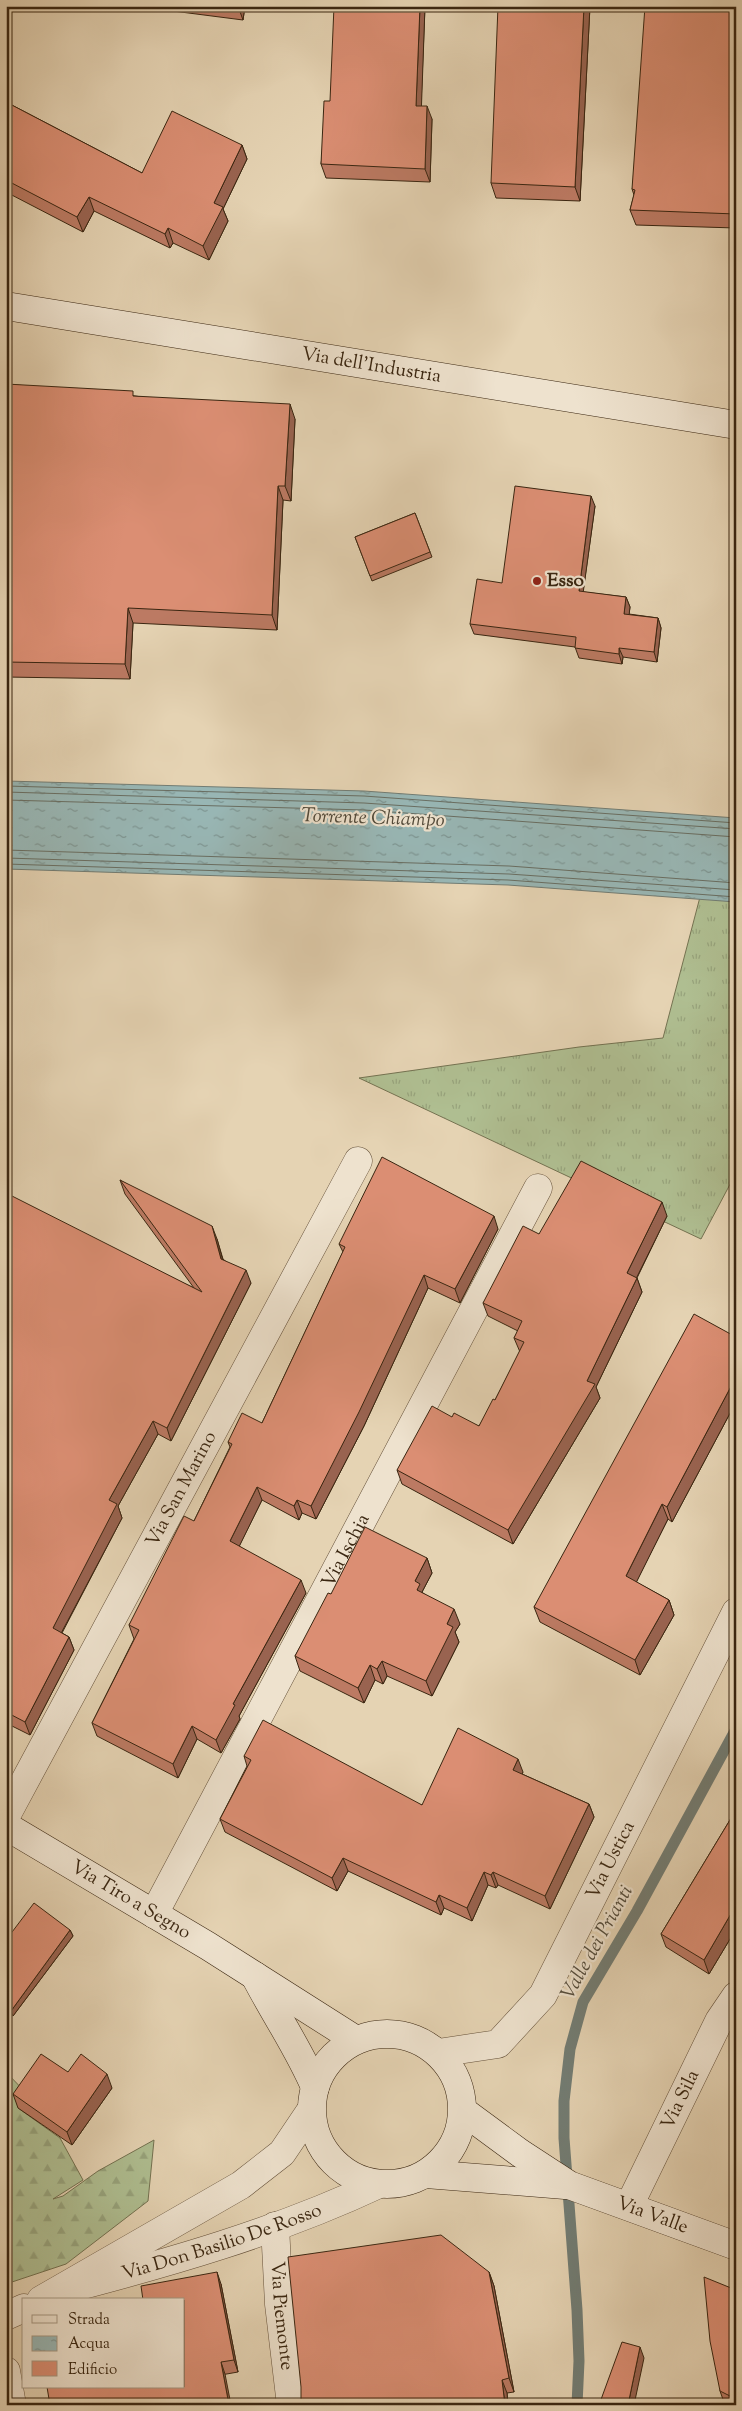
<svg xmlns="http://www.w3.org/2000/svg" width="742" height="2411" font-family="'Sorts Mill Goudy',serif">
  <style>
    .grass { fill: url(#grass-tufts); stroke: #747251 }
    .forest { fill: url(#forest-firs); stroke: #747251 }
    .water { fill: url(#water-ripples); stroke: #727c73 }
    .lines { fill: none; stroke-linecap: round; stroke-linejoin: round }
    .shore { stroke: #696e62; stroke-width: 1 }
    .stream { stroke: #727c73; stroke-width: 11 }
    .minor-casing { stroke: #65513a; stroke-width: 29 }
    .tertiary-casing { stroke: #65513a; stroke-width: 29 }
    .secondary-casing { stroke: #3a2611; stroke-width: 29 }
    .minor { stroke: #eee2ce; stroke-width: 28 }
    .tertiary { stroke: #eee2ce; stroke-width: 28 }
    .secondary { stroke: #eee2ce; stroke-width: 28 }
    .wall { fill: #bc7a63; stroke: #3a2611 }
    .shaded-wall { fill: #996350; stroke: #3a2611 }
    .building { fill: #db8e73; stroke: #3a2611 }
    .poi-dot { fill: #8f2418; stroke: #eee2ce; stroke-width: 2 }
    .labels { text-anchor: middle; dominant-baseline: central; stroke-width: 4.5; stroke-linejoin: round; paint-order: stroke }
    .street-label { font-size: 19px; fill: #3a2611; stroke: #eee2ce }
    .poi-label { font-size: 19px; font-weight: bold; fill: #3a2611; stroke: #eee2ce; text-anchor: start }
    .water-label { font-size: 20px; font-style: italic; fill: #524a3a; stroke: #eee2ce }
  </style>
  <defs>
    <pattern id="grass-tufts" width="24" height="20" patternUnits="userSpaceOnUse" patternTransform="scale(1.25)"><rect width="24" height="20" fill="#afbe91"/><path d="M3 7l-1-3M5 7V3M7 7l1-3M15 17l-1-3M17 17v-4M19 17l1-3" fill="none" stroke="#97a37c"/></pattern>
    <pattern id="forest-firs" width="22" height="20" patternUnits="userSpaceOnUse" patternTransform="scale(1.25)"><rect width="22" height="20" fill="#afbe91"/><path d="M5 1l3.5 6h-7zM16 11l3.5 6h-7z" fill="#97a37c"/></pattern>
    <pattern id="water-ripples" width="26" height="14" patternUnits="userSpaceOnUse" patternTransform="scale(1.25)"><rect width="26" height="14" fill="#98b6b4"/><path d="M2 4q2-2 4 0t4 0M15 11q2-2 4 0t4 0" fill="none" stroke="#7d9491"/></pattern>
  </defs>
  <rect width="100%" height="100%" fill="#e5d3b3"/>
  <filter id="stains"><feTurbulence type="fractalNoise" baseFrequency=".004" numOctaves="4"/><feColorMatrix values="0 0 0 0 .2 0 0 0 0 .09 0 0 0 0 .02 0 0 0 .5 -.17"/></filter>
  <radialGradient id="worn" r=".72"><stop offset=".6" stop-color="#630" stop-opacity="0"/><stop offset="1" stop-color="#630" stop-opacity=".3"/></radialGradient>
  <!-- grass -->
  <polygon class="grass" points="700,897 736,902 736,1173 701,1239 359,1078 579,1047 663,1038"/>
  <!-- forest -->
  <polygon class="forest" points="6,2072 28,2095 18,2108 60,2138 83,2180 53,2199 63,2196 98,2171 154,2140 148,2201 66,2264 6,2284"/>
  <!-- water -->
  <polygon class="water" points="6,781 364,791 736,818 736,902 508,885 6,869"/>
  <g class="lines">
    <!-- shore -->
    <g class="shore">
      <polyline points="6,786 364,796 736,823"/>
      <polyline points="6,792 364,803 736,829"/>
      <polyline points="6,800 364,810 736,837"/>
      <polyline points="6,850 509,866 736,883"/>
      <polyline points="6,858 509,874 736,890"/>
      <polyline points="6,864 508,880 736,897"/>
    </g>
    <!-- stream -->
    <polyline class="stream" points="577,2405 579,2361 577,2310 564,2138 564,2101 570,2049 583,2002 637,1911 736,1729"/>
    <defs>
      <g id="minor">
        <path id="s1" d="M6 1816 358 1161"/>
        <path id="s2" d="M154 1914 538 1188"/>
        <path id="s3" d="M438 2053 498 2044 543 1995 736 1612"/>
        <path id="s4" d="M629 2206 719 2021 736 1996"/>
        <path id="s5" d="M275 2226 279 2304 291 2405"/>
        <polyline points="6,2371 12,2405"/>
      </g>
      <g id="tertiary">
        <path id="s6" d="M60 2291C168 2263 277 2232 379 2184"/>
        <polyline points="41,2300 241,2185 282,2153 311,2110"/>
        <polyline points="6,2316 24,2308"/>
      </g>
      <g id="secondary">
        <path id="s7" d="M6 306 736 425"/>
        <path id="s8" d="M6 1826 208 1946 356 2040"/>
        <path d="M255 1976C274 2013 299 2049 315 2087"/>
        <circle cx="387" cy="2109" r="75"/>
        <path id="s9" d="M463 2111 520 2153 569 2185 736 2246"/>
        <polyline points="426,2174 565,2185"/>
      </g>
    </defs>
    <!-- minor casing -->
    <use href="#minor" class="minor-casing"/>
    <!-- tertiary casing -->
    <use href="#tertiary" class="tertiary-casing"/>
    <!-- secondary casing -->
    <use href="#secondary" class="secondary-casing"/>
    <!-- minor -->
    <use href="#minor" class="minor"/>
    <!-- tertiary -->
    <use href="#tertiary" class="tertiary"/>
    <!-- secondary -->
    <use href="#secondary" class="secondary"/>
  </g>
  <!-- wall -->
  <g class="wall">
    <polygon points="134,6 245,6 243,20"/>
    <polygon points="425,6 421,106 432,119 430,182 326,178 321,164 330,101"/>
    <polygon points="590,6 580,201 496,198 491,183"/>
    <polygon points="736,6 736,228 636,225 630,210 634,195 632,189"/>
    <polygon points="6,102 142,173 242,145 247,159 223,209 228,221 209,260 173,243 170,248 94,211 83,232 6,192"/>
    <polygon points="6,384 135,396 295,419 291,501 283,500 277,630 133,623 130,679 6,677"/>
    <polygon points="595,506 583,592 626,597 630,607 629,614 658,618 661,628 657,662 623,657 622,664 579,658 575,647 474,634 470,624 502,583"/>
    <polygon points="415,513 432,557 372,581 355,537"/>
    <polygon points="120,1180 217,1239 223,1259 251,1283 171,1441 158,1434 118,1506 122,1518 62,1633 69,1637 74,1650 30,1735 6,1723 6,1199 194,1288 125,1194"/>
    <polygon points="667,1216 637,1278 642,1292 596,1387 600,1398 513,1544 402,1484 397,1470 452,1417 479,1426 495,1400 520,1352 514,1338 518,1331 488,1316 483,1303 539,1234"/>
    <polygon points="498,1229 460,1303 428,1288 364,1426 316,1519 302,1513 299,1520 262,1500 239,1546 306,1593 239,1716 240,1719 221,1753 197,1739 178,1778 97,1736 92,1723 134,1639 129,1625 194,1521 230,1447 228,1442 262,1423 343,1252 339,1244"/>
    <polygon points="736,1337 736,1402 672,1522 668,1519 636,1582 669,1600 674,1615 640,1675 540,1622 534,1607"/>
    <polygon points="427,1558 432,1573 422,1592 423,1593 460,1624 455,1632 459,1642 432,1696 387,1676 383,1684 375,1680 364,1703 300,1671 295,1656 331,1594"/>
    <polygon points="244,1756 422,1805 523,1772 522,1774 589,1804 594,1817 550,1909 498,1885 496,1888 488,1885 472,1921 444,1908 441,1915 348,1871 337,1891 225,1832 220,1819 247,1766"/>
    <polygon points="736,1810 736,1929 709,1974 666,1947 661,1934"/>
    <polygon points="70,1930 73,1936 13,2016 6,2012 6,1940"/>
    <polygon points="68,2072 112,2088 72,2145 18,2108 13,2094"/>
    <polygon points="489,2272 494,2286 514,2392 507,2393 508,2405 301,2405"/>
    <polygon points="221,2284 238,2372 50,2405"/>
    <polygon points="736,2290 736,2405 725,2405 720,2391"/>
  </g>
  <!-- shaded-wall -->
  <g class="shaded-wall">
    <polygon points="238,6 245,6 243,20"/>
    <polygon points="420,6 425,6 421,119 416,106"/>
    <polygon points="584,6 590,6 580,201 575,187"/>
    <polygon points="427,106 432,119 430,182 425,169"/>
    <polygon points="242,145 247,159 223,209 228,221 209,260 203,246 214,203"/>
    <polygon points="89,197 94,211 83,232 77,217"/>
    <polygon points="168,228 173,243 170,248 165,234"/>
    <polygon points="290,404 295,419 291,501 285,486"/>
    <polygon points="278,486 283,500 277,630 272,615"/>
    <polygon points="591,496 595,506 582,601 579,591"/>
    <polygon points="626,597 630,607 628,624 624,614"/>
    <polygon points="128,608 133,623 130,679 125,664"/>
    <polygon points="658,618 661,628 657,662 654,652"/>
    <polygon points="619,648 623,657 622,664 619,654"/>
    <polygon points="662,1202 667,1216 632,1287 627,1273"/>
    <polygon points="494,1216 498,1229 460,1303 455,1289"/>
    <polygon points="212,1226 217,1239 226,1272 221,1259"/>
    <polygon points="246,1270 251,1283 171,1441 167,1428"/>
    <polygon points="424,1275 428,1288 364,1426 316,1519 311,1506"/>
    <polygon points="637,1278 642,1292 596,1387 600,1398 513,1544 508,1530 587,1381"/>
    <polygon points="736,1377 736,1402 672,1522 667,1507"/>
    <polygon points="153,1421 158,1434 118,1506 122,1518 57,1641 53,1628 109,1500"/>
    <polygon points="257,1487 262,1500 235,1555 230,1541"/>
    <polygon points="297,1500 302,1513 299,1520 294,1506"/>
    <polygon points="662,1504 668,1519 632,1591 626,1576"/>
    <polygon points="427,1558 432,1573 422,1592 425,1599 422,1605 415,1581"/>
    <polygon points="301,1580 306,1593 239,1716 240,1719 221,1753 216,1740 233,1704"/>
    <polygon points="669,1600 674,1615 640,1675 635,1660"/>
    <polygon points="454,1609 460,1624 455,1632 459,1642 432,1696 426,1681 447,1624"/>
    <polygon points="69,1637 74,1650 30,1735 25,1722"/>
    <polygon points="382,1661 387,1676 383,1684 377,1669"/>
    <polygon points="370,1665 375,1680 364,1703 358,1688"/>
    <polygon points="192,1726 197,1739 178,1778 173,1764"/>
    <polygon points="518,1759 523,1772 517,1783 513,1770"/>
    <polygon points="589,1804 594,1817 550,1909 545,1896"/>
    <polygon points="343,1858 348,1871 337,1891 332,1878"/>
    <polygon points="484,1872 488,1885 472,1921 467,1908"/>
    <polygon points="493,1872 498,1885 496,1888 491,1875"/>
    <polygon points="439,1895 444,1908 441,1915 436,1902"/>
    <polygon points="732,1912 736,1921 736,1929 709,1974 704,1960"/>
    <polygon points="70,1930 73,1936 13,2016 11,2011"/>
    <polygon points="107,2074 112,2088 72,2145 67,2132"/>
    <polygon points="217,2272 221,2284 238,2372 234,2360"/>
    <polygon points="489,2272 494,2286 514,2392 509,2378"/>
    <polygon points="640,2347 644,2358 634,2405 628,2405"/>
    <polygon points="221,2362 225,2374 231,2405 229,2405"/>
    <polygon points="502,2380 507,2393 508,2405 505,2405"/>
  </g>
  <!-- building -->
  <g class="building">
    <polygon points="334,6 420,6 416,106 427,106 425,169 321,164 324,101 330,101"/>
    <polygon points="498,6 584,6 575,187 491,183"/>
    <polygon points="645,6 736,6 736,214 630,210 635,190 632,189"/>
    <polygon points="6,102 142,173 172,111 242,145 214,203 223,207 203,246 168,228 165,234 89,197 77,217 6,180"/>
    <polygon points="6,384 133,391 133,396 290,404 285,486 278,486 272,615 128,608 125,664 6,662"/>
    <polygon points="515,486 591,496 579,591 626,597 624,614 658,618 654,652 619,648 619,654 575,648 576,637 470,624 477,579 502,583"/>
    <polygon points="415,513 430,552 370,576 355,537"/>
    <polygon points="382,1157 494,1216 455,1289 424,1275 359,1412 311,1506 297,1500 294,1506 257,1487 230,1541 301,1580 233,1704 235,1705 216,1740 192,1726 173,1764 92,1723 139,1630 129,1625 184,1516 194,1521 232,1444 228,1442 242,1413 262,1423 345,1247 339,1244"/>
    <polygon points="581,1161 662,1202 627,1273 637,1278 587,1381 595,1384 508,1530 397,1470 432,1406 452,1417 454,1413 479,1426 493,1399 495,1400 524,1342 514,1338 522,1321 483,1303 523,1226 539,1234"/>
    <polygon points="120,1180 212,1226 221,1259 246,1270 167,1428 153,1421 109,1500 117,1504 53,1628 69,1637 25,1722 6,1712 6,1199 7,1200 10,1195 202,1292"/>
    <polygon points="694,1314 736,1337 736,1377 667,1507 662,1504 626,1576 669,1600 635,1660 534,1607"/>
    <polygon points="365,1527 427,1558 415,1581 420,1584 417,1590 454,1609 447,1624 453,1627 426,1681 382,1661 377,1669 370,1665 358,1688 295,1656 328,1593 331,1594"/>
    <polygon points="263,1720 422,1805 458,1728 518,1759 513,1770 589,1804 545,1896 493,1872 491,1875 484,1872 467,1908 439,1895 436,1902 343,1858 332,1878 220,1819 251,1760 244,1756"/>
    <polygon points="736,1810 736,1914 732,1912 704,1960 661,1934"/>
    <polygon points="34,1903 70,1930 11,2011 6,2007 6,1940"/>
    <polygon points="41,2054 68,2072 81,2054 107,2074 67,2132 13,2094"/>
    <polygon points="441,2235 489,2272 509,2378 502,2380 505,2405 301,2405 301,2387 288,2257"/>
    <polygon points="217,2272 234,2360 221,2362 229,2405 50,2405 47,2387 184,2387 184,2300 143,2300 141,2286"/>
    <polygon points="704,2277 736,2290 736,2399 720,2391 710,2341"/>
    <polygon points="622,2342 640,2347 628,2405 599,2405"/>
  </g>
  <!-- markers -->
  <circle class="poi-dot" cx="537" cy="581" r="5"/>
  <g class="labels">
    <!-- street labels -->
    <g class="street-label">
      <text stroke="none"><textPath href="#s7" startOffset="370">Via dell'Industria</textPath></text>
      <text stroke="none"><textPath href="#s1" startOffset="371">Via San Marino</textPath></text>
      <text stroke="none"><textPath href="#s2" startOffset="411">Via Ischia</textPath></text>
      <text stroke="none"><textPath href="#s3" startOffset="278">Via Ustica</textPath></text>
      <text stroke="none"><textPath href="#s8" startOffset="145">Via Tiro a Segno</textPath></text>
      <text stroke="none"><textPath href="#s4" startOffset="118">Via Sila</textPath></text>
      <text stroke="none"><textPath href="#s9" startOffset="218">Via Valle</textPath></text>
      <text stroke="none"><textPath href="#s6" startOffset="169">Via Don Basilio De Rosso</textPath></text>
      <text stroke="none"><textPath href="#s5" startOffset="90">Via Piemonte</textPath></text>
    </g>
    <!-- poi labels -->
    <g class="poi-label">
      <text x="547" y="581">Esso</text>
    </g>
    <!-- water labels -->
    <g class="water-label">
      <text transform="translate(373 819) rotate(2)">Torrente Chiampo</text>
      <text transform="translate(598 1943) rotate(-61)">Valle dei Prianti</text>
    </g>
  </g>
  <!-- margin -->
  <rect width="742" height="2411" fill="none" stroke="#e5d3b3" stroke-width="25"/>
  <rect x="8" y="8" width="727" height="2396" fill="none" stroke="#3a2611" stroke-width="2.5"/>
  <rect x="12" y="12" width="717" height="2386" fill="none" stroke="#3a2611"/>
  <!-- legend -->
  <rect x="22" y="2298" width="162" height="90" fill="#eee2ce" stroke="#a69782"/>
  <rect x="32" y="2315" width="25" height="8" fill="#eee2ce" stroke="#a69782"/>
  <text x="68" y="2324" font-size="15" fill="#3a2611">Strada</text>
  <rect x="32" y="2336" width="25" height="15" fill="url(#water-ripples)" stroke="#a69782"/>
  <text x="68" y="2348" font-size="15" fill="#3a2611">Acqua</text>
  <rect x="32" y="2361" width="25" height="15" fill="#db8e73" stroke="#a69782"/>
  <text x="68" y="2374" font-size="15" fill="#3a2611">Edificio</text>
  <rect width="100%" height="100%" filter="url(#stains)"/>
  <rect width="100%" height="100%" fill="url(#worn)"/>
</svg>
